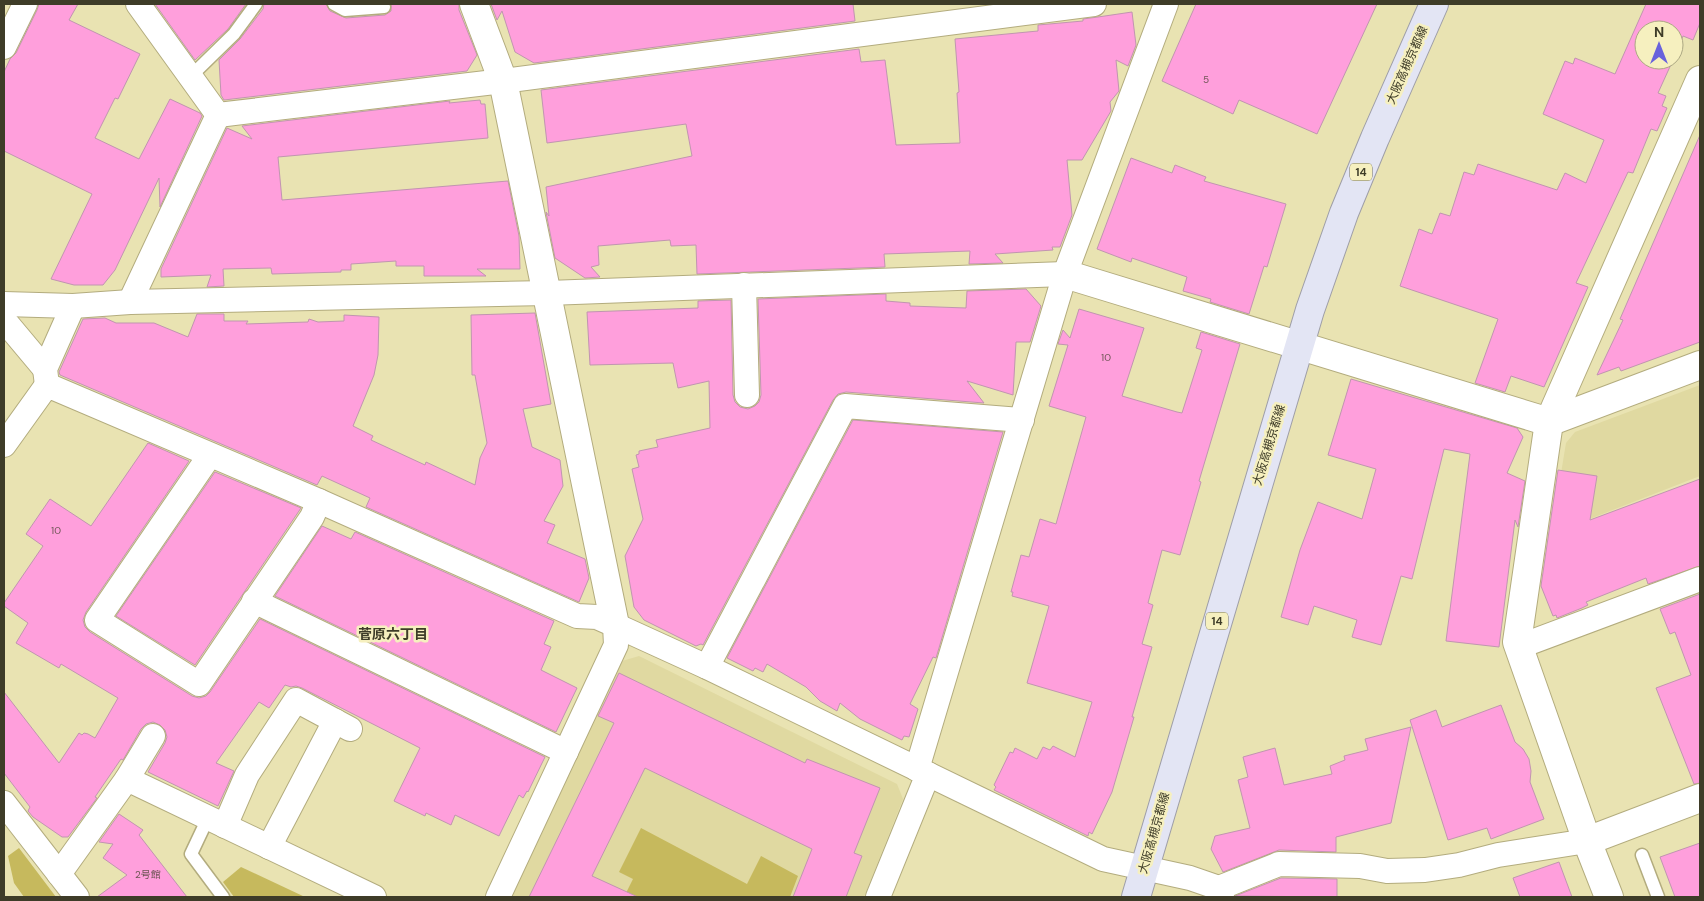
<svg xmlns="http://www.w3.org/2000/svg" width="1704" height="901" font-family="'DM Sans','Noto Sans JP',sans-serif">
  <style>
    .built { fill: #e0d9a1 }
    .green { fill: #c6b95d }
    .building { fill: #ff9fdc; stroke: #c195b0 }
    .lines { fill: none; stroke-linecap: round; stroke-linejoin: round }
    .service-casing { stroke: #b3ac7e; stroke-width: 15 }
    .minor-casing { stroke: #b3ac7e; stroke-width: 26 }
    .tertiary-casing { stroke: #b3ac7e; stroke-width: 30 }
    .primary-casing { stroke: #9e9ea7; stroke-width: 30 }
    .service { stroke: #fff; stroke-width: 12 }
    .minor { stroke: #fff; stroke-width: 24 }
    .tertiary { stroke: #fff; stroke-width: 28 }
    .primary { stroke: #e3e5f4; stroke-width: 28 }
    .labels { text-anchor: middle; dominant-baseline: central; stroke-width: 5; stroke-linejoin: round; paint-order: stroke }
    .number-label { font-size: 10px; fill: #6e5555 }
    .shield { fill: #f6f0bf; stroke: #757255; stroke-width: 1 }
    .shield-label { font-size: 11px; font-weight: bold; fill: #3e3c28 }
    .street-label { font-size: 12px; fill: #3e3c28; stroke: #f6f0bf }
    .neighbourhood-label { font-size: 14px; font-weight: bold; fill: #3e3c28; stroke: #f6f0bf }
  </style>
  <rect width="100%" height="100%" fill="#e9e3b2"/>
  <!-- built -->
  <g class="built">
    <polygon points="1700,385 1700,476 1551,534 1566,443 1575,432"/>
    <polygon points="639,656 897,784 903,799 864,897 511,897 622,661"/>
  </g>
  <!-- green -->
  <g class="green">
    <polygon points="641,828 747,884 761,856 798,876 790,897 624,897 633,879 619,872"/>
    <polygon points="19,848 56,897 57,897 24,897 14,883 8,856"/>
    <polygon points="241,867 305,897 234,897 223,882"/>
  </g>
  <!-- building -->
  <g class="building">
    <polygon points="39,4 78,4 69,20 140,54 118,99 115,98 95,138 139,159 170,99 200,113 202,116 160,207 159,178 115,270 103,285 74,285 51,279 92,194 4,151 4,72 10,59 16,53 37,10"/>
    <polygon points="155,4 246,4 228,29 195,60"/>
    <polygon points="264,4 326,4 330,11 346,18 385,15 391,11 391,4 459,4 459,10 477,55 467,71 224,100 221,95 219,60 240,39 263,9"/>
    <polygon points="491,4 853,4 855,21 534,63 515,52 502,11 497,20"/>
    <polygon points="1196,4 1377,4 1317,134 1239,100 1233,114 1162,81"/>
    <polygon points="1646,4 1700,4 1700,23 1693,40 1683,36 1674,57 1674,30 1644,30 1644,60 1673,60 1658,93 1666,96 1662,106 1667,108 1657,131 1651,129 1633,173 1628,172 1576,283 1588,287 1544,387 1511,376 1505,392 1475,383 1498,319 1400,286 1419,229 1432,234 1440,213 1450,216 1464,172 1474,175 1478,164 1557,190 1565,173 1586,183 1604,140 1543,114 1565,61 1573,64 1575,58 1615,74"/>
    <polygon points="1132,12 1136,45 1128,66 1116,60 1119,91 1110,102 1111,111 1082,160 1067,160 1072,215 1060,247 1052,247 1053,250 995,254 1003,263 969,264 970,251 884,254 885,267 697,274 696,245 671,246 670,240 598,246 599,265 591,267 600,277 585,278 555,258 546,212 549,216 546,187 692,156 686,124 547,143 541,90 859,49 861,62 885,60 896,145 960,143 957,93 959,92 955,39 1038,31 1038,25 1083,21 1083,19 1098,17"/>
    <polygon points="480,100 481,104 485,104 488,138 278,157 282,200 508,181 519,236 520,269 477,269 486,276 424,276 424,266 396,266 396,261 351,264 351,270 341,270 341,272 272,274 271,268 223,269 224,286 207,287 211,275 161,277 161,269 227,128 252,139 242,126 450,101 449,103"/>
    <polygon points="1700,135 1700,342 1621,371 1619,367 1597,375 1623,320 1620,319"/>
    <polygon points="1131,158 1172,173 1175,165 1206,177 1204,181 1286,204 1267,267 1264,266 1249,314 1210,302 1211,299 1183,291 1187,277 1132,258 1131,262 1097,249"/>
    <polygon points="1026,289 1041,306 1030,342 1016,342 1013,395 967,381 984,403 846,392 838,394 833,400 703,645 701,644 696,646 644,620 634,607 625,556 643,519 632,469 639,467 636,455 639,454 639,451 658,447 656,440 710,428 709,381 678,388 673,363 590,365 587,312 698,308 698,301 731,300 733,395 735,402 740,407 748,409 755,406 759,402 761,395 758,299 886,294 886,301 910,303 910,306 966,308 967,291"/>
    <polygon points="1079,309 1144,328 1122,396 1177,412 1182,413 1202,350 1196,348 1201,332 1240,344 1199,481 1201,482 1180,555 1162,550 1148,603 1153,605 1142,644 1152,647 1132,717 1134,717 1112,792 1092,834 1089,832 1088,836 994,790 996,787 994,785 1010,752 1013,753 1015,748 1037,759 1043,747 1050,750 1053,746 1075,757 1092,702 1027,683 1049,606 1012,596 1013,592 1011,592 1021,555 1029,557 1040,519 1056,524 1086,417 1049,406 1068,345 1058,344 1063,330 1070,338"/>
    <polygon points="535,313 551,404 523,409 532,447 560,460 563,486 544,521 555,525 547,543 585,559 589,578 579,602 366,507 370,498 322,476 317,485 60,375 59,372 83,319 105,318 116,323 154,323 188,337 197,314 224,314 224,321 248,321 246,324 308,322 309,319 318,322 344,321 344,315 379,317 378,355 374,375 353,426 373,436 371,440 425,465 426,462 475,485 480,458 487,443 475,375 472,375 471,315"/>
    <polygon points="1351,379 1517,428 1523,437 1507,473 1525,481 1518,527 1515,520 1499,647 1446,641 1470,454 1444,449 1412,579 1401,576 1381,645 1352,637 1357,620 1314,606 1308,625 1281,617 1300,550 1318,502 1362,519 1376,469 1328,455"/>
    <polygon points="853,420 1003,432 936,658 933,657 910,704 918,709 909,737 904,736 902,740 860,719 840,703 837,711 820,701 806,687 767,664 763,672 755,668 753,671 727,658"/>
    <polygon points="148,443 189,461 86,612 83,620 85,627 90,632 192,696 199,698 206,696 210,692 260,619 545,757 528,792 527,791 523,798 519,795 499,836 455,815 451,825 426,813 425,816 394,801 420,748 302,688 296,686 291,687 285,685 269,708 259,702 216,763 234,771 218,806 148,772 165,743 167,737 165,730 160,725 153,722 146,724 141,729 123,760 121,759 95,797 97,798 68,837 62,837 33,817 28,811 30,807 4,773 4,692 59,763 79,733 82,735 84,733 88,734 95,738 118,698 61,664 59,668 16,643 28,623 4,606 4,603 43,546 26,534 50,499 91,526"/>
    <polygon points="1558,470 1597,476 1590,520 1700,479 1700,566 1648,584 1646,578 1586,602 1588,605 1582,608 1557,618 1556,615 1553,616 1541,586"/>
    <polygon points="215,472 301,508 195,665 116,616"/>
    <polygon points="322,526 351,539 355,532 554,621 544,644 551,647 541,670 577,688 556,732 275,596"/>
    <polygon points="1700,594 1700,783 1694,784 1656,688 1691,675 1675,632 1670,634 1660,609"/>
    <polygon points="619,673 805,763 807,759 880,788 854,853 862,856 846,897 793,897 812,849 645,768 592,876 638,897 529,897 614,723 598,716"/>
    <polygon points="1501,705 1515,742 1523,749 1529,759 1531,771 1530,782 1544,819 1491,839 1487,828 1448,840 1410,720 1436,710 1442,727"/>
    <polygon points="1411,727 1391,823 1336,837 1336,852 1279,850 1223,872 1211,849 1215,836 1250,828 1238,780 1248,777 1243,757 1275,748 1284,785 1332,774 1330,766 1345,760 1344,756 1368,750 1365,739"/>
    <polygon points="119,814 143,830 139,835 187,897 97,897 127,875 103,858 113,844 99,842"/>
    <polygon points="1700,843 1700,897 1675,897 1660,857"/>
    <polygon points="1559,862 1572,897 1520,897 1513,878"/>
    <polygon points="1281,878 1337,879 1337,897 1235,896"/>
  </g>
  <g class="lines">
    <defs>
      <g id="service">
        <polyline points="334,4 345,10 384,7"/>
        <polyline points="191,76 234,34 256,4"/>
        <polyline points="208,818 191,854 223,897"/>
        <polyline points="1642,855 1658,897"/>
      </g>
      <g id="minor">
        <polyline points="138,4 218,115 503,81 1094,4"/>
        <polyline points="4,47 25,4"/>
        <polyline points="744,285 747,395"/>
        <polyline points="130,302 218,115"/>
        <polyline points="4,304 73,306 130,302 548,293 1065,274"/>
        <polyline points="4,320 45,369"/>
        <polyline points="47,385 45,369 73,306"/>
        <polyline points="4,445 47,385 319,501 577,616 597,617 615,625 616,645 498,897"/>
        <polyline points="210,455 97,620 199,684 312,517 319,501"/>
        <polyline points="254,601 566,752"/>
        <polyline points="615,625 707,667 1103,859 1190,878 1219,888 1222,897"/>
        <polyline points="1518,647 1700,579"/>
        <polyline points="707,667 845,406 1022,420"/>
        <polyline points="917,769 1065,274 1166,4"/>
        <polyline points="127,779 153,736"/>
        <polyline points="4,803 77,897"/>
        <polyline points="225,826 247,775 296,700 350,729"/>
        <polyline points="269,847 335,721"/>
        <polyline points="59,874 127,779 374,897"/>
        <polyline points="1219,888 1279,864 1360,866 1387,871 1425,870 1459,865 1498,855 1587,841"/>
        <polyline points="878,897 928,774"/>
      </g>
      <g id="tertiary">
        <polyline points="474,4 503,81 615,625"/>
        <polyline points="1065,274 1549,422 1700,365"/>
        <polyline points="1587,841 1700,798"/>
        <polyline points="1609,897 1587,841 1517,642 1549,422 1700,80"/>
      </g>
      <polyline id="primary" points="1136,897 1310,310 1344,213 1375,138 1434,4"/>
    </defs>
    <!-- service casing -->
    <use href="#service" class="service-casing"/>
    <!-- minor casing -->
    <use href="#minor" class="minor-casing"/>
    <!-- tertiary casing -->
    <use href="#tertiary" class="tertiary-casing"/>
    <!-- primary casing -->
    <use href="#primary" class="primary-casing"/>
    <!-- service -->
    <use href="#service" class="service"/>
    <!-- minor -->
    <use href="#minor" class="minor"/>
    <!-- tertiary -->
    <use href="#tertiary" class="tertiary"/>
    <!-- primary -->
    <use href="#primary" class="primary"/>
  </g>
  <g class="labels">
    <!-- number labels -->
    <g class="number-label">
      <text x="1206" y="79">5</text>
      <text x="1106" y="357">10</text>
      <text x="56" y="530">10</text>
      <text x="148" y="874">2号館</text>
    </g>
    <!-- shield labels -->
    <g class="shield">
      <rect x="1350" y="163.5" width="22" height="17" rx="4"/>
      <rect x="1206" y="612.5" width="22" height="17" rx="4"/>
    </g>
    <g class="shield-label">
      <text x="1361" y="172">14</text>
      <text x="1217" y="621">14</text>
    </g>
    <!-- street labels -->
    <g class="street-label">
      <text transform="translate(1407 65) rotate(-66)">大阪高槻京都線</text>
      <text transform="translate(1269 445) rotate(-73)">大阪高槻京都線</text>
      <text transform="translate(1154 833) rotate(-74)">大阪高槻京都線</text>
    </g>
    <!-- neighbourhood labels -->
    <g class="neighbourhood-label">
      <text x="393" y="634">菅原六丁目</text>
    </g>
  </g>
  <!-- border -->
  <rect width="1704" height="901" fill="none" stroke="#3e3c28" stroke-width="10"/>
  <!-- north arrow -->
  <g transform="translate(1659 45)"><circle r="24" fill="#f6f0bf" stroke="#aca883"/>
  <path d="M0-4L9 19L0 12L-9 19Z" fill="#6962dc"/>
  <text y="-8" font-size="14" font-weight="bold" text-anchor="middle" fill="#3e3c28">N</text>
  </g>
</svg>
